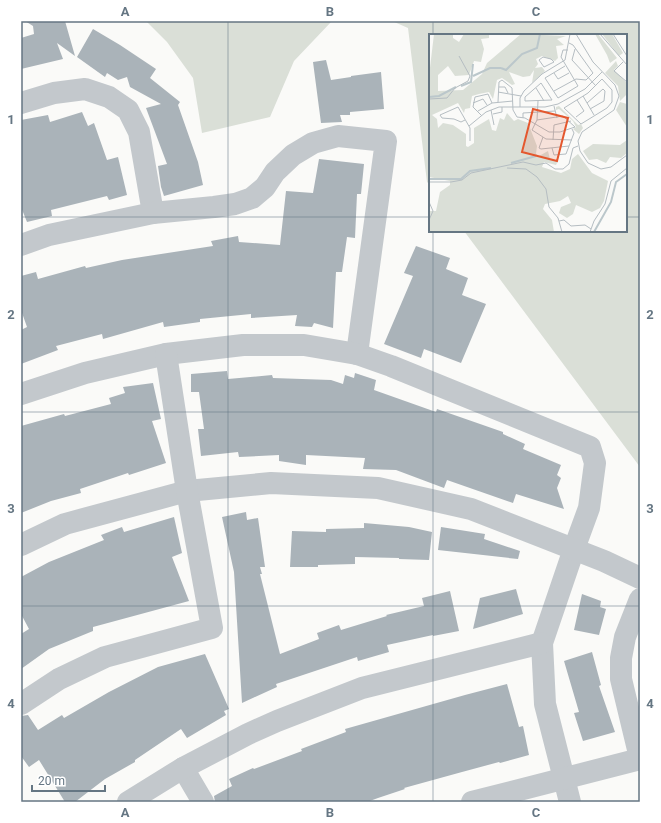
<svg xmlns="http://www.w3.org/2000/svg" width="661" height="823" font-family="Roboto,sans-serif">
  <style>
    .green { fill: #dadfd7 }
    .building { fill: #aab3b9 }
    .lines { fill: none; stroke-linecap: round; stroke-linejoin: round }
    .street { stroke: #c3c8cc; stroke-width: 22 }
    .grid { fill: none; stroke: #657683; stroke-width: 1; stroke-opacity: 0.55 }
    .inset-river { fill: none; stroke: #bbc7cb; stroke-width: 2 }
    .inset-road { fill: none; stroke: #b5bdc2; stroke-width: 1 }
    .view { fill: #e4572e; fill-opacity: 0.15; stroke: #e4572e; stroke-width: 2 }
    .inset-edge { fill: none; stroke: #657683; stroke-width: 2 }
    .neatline { fill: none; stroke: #657683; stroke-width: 1.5 }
    .grid-label { font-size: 13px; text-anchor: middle; font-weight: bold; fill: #657683 }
  </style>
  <rect width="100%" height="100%" fill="#fafaf8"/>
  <!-- green -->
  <g class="green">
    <polygon points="146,21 332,21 294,61 270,117 202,133 193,78 167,42"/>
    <polygon points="392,21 640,21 640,467 464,231 626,231 626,35 430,35 430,185 427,182 408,28"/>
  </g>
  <!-- building -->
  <g class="building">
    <polygon points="25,21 65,21 75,56 57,43 63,59 21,69 21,38 34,34 33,26"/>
    <polygon points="93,29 120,45 156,69 150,78 180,102 178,105 198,162 203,185 164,196 161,187 158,166 167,164 146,108 161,104 130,87 127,77 118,80 107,73 105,77 77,57"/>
    <polygon points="326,60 331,80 351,77 351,76 381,72 384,109 350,112 350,115 340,115 342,122 321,123 313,62"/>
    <polygon points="82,112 88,126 94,123 107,160 118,157 127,195 109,200 107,196 51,210 52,216 27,222 21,207 21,120 48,115 50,122"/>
    <polygon points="319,159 364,164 361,194 357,194 355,238 347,237 342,272 336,272 333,328 314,323 312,327 295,326 297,315 251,318 251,314 200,319 200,322 164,327 163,322 103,339 102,334 56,346 58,350 21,364 21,330 27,327 21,310 21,276 36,272 38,279 85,266 86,268 122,260 213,246 211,241 238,236 239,242 280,245 286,191 313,193"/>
    <polygon points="416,246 450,258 446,269 468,278 462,295 486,304 461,363 424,349 421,358 384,344 413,276 404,273"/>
    <polygon points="227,371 228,379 272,375 273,378 331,380 343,384 345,375 354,378 355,373 376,380 374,390 436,412 437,409 503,432 503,434 525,444 523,449 561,465 557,475 561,478 557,488 564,509 516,494 513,503 447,480 444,488 396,470 363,469 365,458 306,455 306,465 279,461 279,455 239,457 238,452 201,456 198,429 204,429 199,392 191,392 191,374"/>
    <polygon points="153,383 161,419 152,421 166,463 129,475 128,473 80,489 81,493 51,501 21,513 21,426 64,414 65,416 111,404 109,398 125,393 123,387"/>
    <polygon points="246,512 247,520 258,518 265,567 260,567 262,574 260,574 280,654 319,639 317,633 339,625 341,630 387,616 386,615 424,606 422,598 450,591 459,631 433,636 433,635 387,645 389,652 358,661 357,657 276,684 277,687 242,703 234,572 222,517"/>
    <polygon points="174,517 182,553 172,557 189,601 93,627 93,631 49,649 21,669 21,634 29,629 21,614 21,577 49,562 104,540 101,535 122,527 124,532"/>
    <polygon points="364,523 409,527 432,532 429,560 399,559 399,558 355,557 355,564 318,565 318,567 290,567 292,531 326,532 326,529 364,528"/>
    <polygon points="441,527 485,534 484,539 520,551 518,559 438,550"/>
    <polygon points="516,589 523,614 473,629 480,598"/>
    <polygon points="582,594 601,601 600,607 606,609 599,635 574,630"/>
    <polygon points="592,652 601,685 599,686 615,732 583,741 574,713 579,712 564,661"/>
    <polygon points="205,654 229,709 224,711 226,715 187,738 181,729 135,760 135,762 105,779 75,802 65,802 39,760 29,767 21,756 21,716 28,715 38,730 62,715 64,718 109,692 158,667"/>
    <polygon points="507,684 519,727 523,726 529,755 500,763 499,762 462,772 404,788 405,789 378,798 367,802 215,802 214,796 232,786 229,779 253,768 254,769 302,751 301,749 346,732 345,729 465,695"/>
  </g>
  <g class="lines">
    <!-- street -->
    <g class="street">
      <polyline points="21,103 54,93 85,89 109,97 128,110 139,132 153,213"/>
      <polyline points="21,245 49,235 153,213 214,207 235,204 252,198 265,187 275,172 293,155 313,143 338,136 386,141 357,354"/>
      <polyline points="21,394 85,373 166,354 243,345 304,345 357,354 391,366 590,447 595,463 589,508 574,549 542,643 545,704 570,802"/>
      <polyline points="21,545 65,524 187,491 271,483 378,488 471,509 604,561 640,578"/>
      <polyline points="640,599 625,637 621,658 621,679 640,758"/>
      <polyline points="21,704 59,679 105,657 212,628 187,491 166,354"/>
      <polyline points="183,768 203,802"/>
      <polyline points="128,802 183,768 248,734 277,721 362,688 542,643"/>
      <polyline points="472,802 640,759"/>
    </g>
  </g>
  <!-- grid -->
  <path class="grid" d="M228 21V802M433 21V35M21 217H430M626 217H640M433 231V802M21 412H640M21 606H640"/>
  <!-- overview -->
  <g transform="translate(429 34)">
    <rect width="198" height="198" fill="#fafaf8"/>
    <path d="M5 0H24V4L30 8 35 0H60V4L52 5 55 15 52 28 45 27 40 41 26 42 19 32 9 41V57L34 56 53 40 58 29 92 0 137 2 128 5 135 11 127 12 129 24 126 27 113 22 107 25 109 30 106 34 113 33 116 37 103 49 105 36 101 42 94 43 80 38 86 50 83 51 73 44 68 46 64 65 60 58 50 60 43 62 41 74 36 75 35 79 29 69 3 81 8 85 9 94 14 89 24 91 37 100V112L39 113 45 109V94L60 85 63 96 67 97 71 84 75 86 78 79 85 87 89 85 99 89 108 112 107 120 110 122 119 117 121 125 129 127 127 131 115 128 113 133 132 139 141 135 143 125 149 120 163 139 179 147 175 167 171 174 163 178 147 171 144 180 138 184 130 179 132 173 142 169 139 162 131 167 116 170 114 175 123 186 125 198H0V177H7L11 158 21 151V147L0 143V42ZM166 0H169L188 24 181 29 178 21ZM173 0H183L194 19 190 22ZM187 27 189 32 185 36 198 49V60L191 67 189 52 176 39ZM191 68 198 70V93L187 76ZM130 72 149 91 152 90 154 94 150 100 144 95 147 93 144 87 130 75 127 76V73ZM198 106V119L192 124 181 123 177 129 168 125 160 126 154 117 164 110 191 111Z" fill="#dadfd7"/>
    <path class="inset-river" d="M72 34 77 36 93 20 108 14 111 0M44 42 61 34H72M32 52 42 48 44 30M0 63 10 62 27 53M82 129 107 122M0 145H32L41 137 62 134M165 198 182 168 187 148 198 140"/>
    <path class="inset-road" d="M147 0 164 28 186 51 190 62 185 76 153 98 149 107 151 117 159 129 172 135 182 133 198 121M171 0 198 31M184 0 198 22M146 15 143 26 167 52M114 23 122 25 125 28 115 33 110 26ZM194 28 185 37 198 48M136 32 116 44 129 64 149 52 132 23 134 16H139M125 39 129 45 140 39M173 45 183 56V68L178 74 152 90 135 74 159 59ZM112 49 123 66 96 67V63ZM70 53H76L79 59M107 54 115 67M125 57 147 45 157 46 164 39 144 11 140 9M69 58 92 62M154 62 165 81M0 65 18 64 26 54 39 47 41 42 30 22M109 67 108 86 103 96 117 105 143 106M69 68 70 48 73 46 83 54 84 76 88 83 96 84 120 98H131L146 93 134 82 108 86M44 69 54 65 58 71M158 69 174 55 176 57 175 67 161 75M125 72 128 84M91 73V64L95 57 113 40 136 26 141 0M62 76 65 91M49 77 63 69 84 67M64 80 73 78V73M53 82 44 73 46 63 59 60 63 69M147 83 155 77 148 66M94 84V79L126 77M36 86 32 88 25 85 13 84 11 81 29 73 41 94V107M40 92 57 78 70 73H116L129 70 156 55 173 38M114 103 110 114 112 115 140 112M124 106 125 91 142 87M123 114 125 121 137 120 145 99 143 95M78 134 97 135 108 143 117 155 120 173 129 184 133 198M0 148H22L33 146 42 139 94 128 107 131 117 129 126 135H134L140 130 144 114 149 112M0 168 4 177 0 186M130 187 135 186 142 192 156 191 162 195M161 198 165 187 176 170 182 147 198 134"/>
    <path class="view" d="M104 75 139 84 128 127 93 118Z"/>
    <rect width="198" height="198" class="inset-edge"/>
  </g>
  <!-- border -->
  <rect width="661" height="823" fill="none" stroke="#ffffff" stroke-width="44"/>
  <!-- scale -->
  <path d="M32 785v6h73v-6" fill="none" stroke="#657683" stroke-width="2"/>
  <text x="38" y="785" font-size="12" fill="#657683" stroke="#ffffff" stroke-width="3" paint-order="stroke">20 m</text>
  <rect x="22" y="22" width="617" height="779" class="neatline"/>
  <g class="grid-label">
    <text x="125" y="16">A</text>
    <text x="330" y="16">B</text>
    <text x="536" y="16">C</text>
    <text x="11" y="124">1</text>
    <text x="650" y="124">1</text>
    <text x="11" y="319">2</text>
    <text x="650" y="319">2</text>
    <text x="11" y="513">3</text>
    <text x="650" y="513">3</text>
    <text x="11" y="708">4</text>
    <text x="650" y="708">4</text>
    <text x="125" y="817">A</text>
    <text x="330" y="817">B</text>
    <text x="536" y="817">C</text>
  </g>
</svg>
